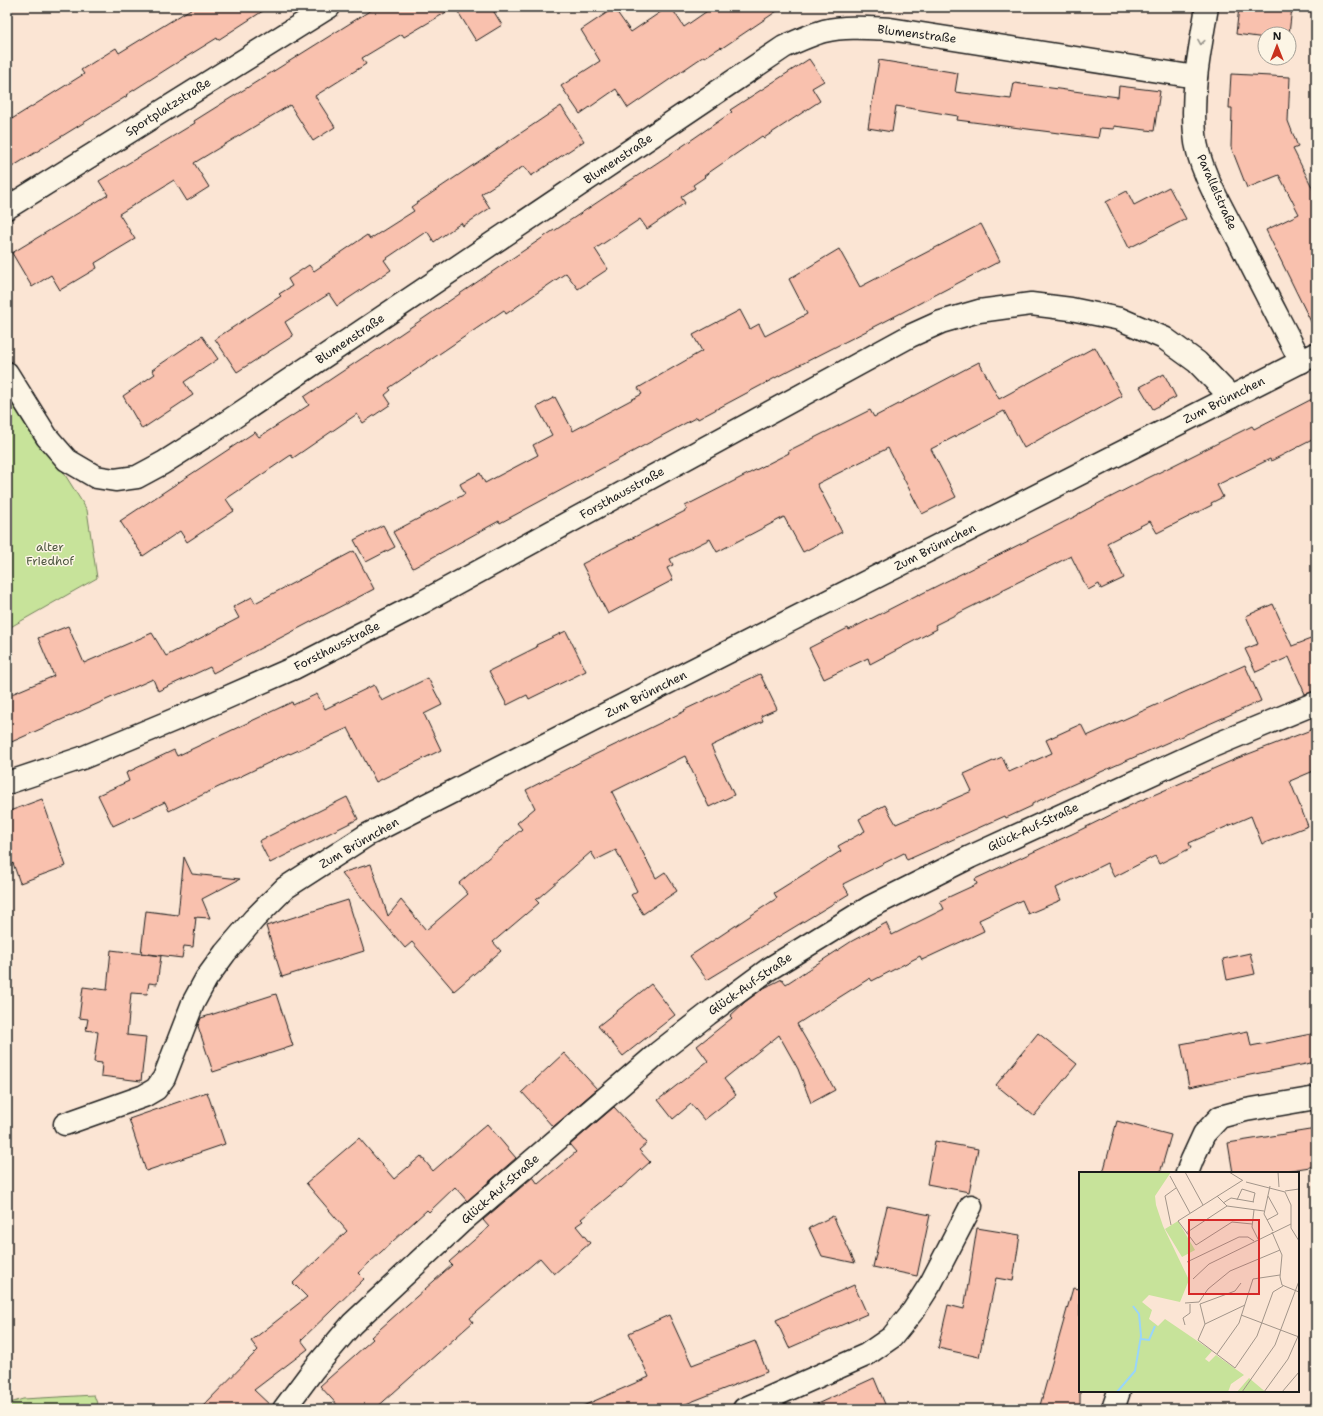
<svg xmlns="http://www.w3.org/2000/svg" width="1323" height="1416" font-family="'Shantell Sans',sans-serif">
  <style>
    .green { fill: #c7e39a; stroke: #72805b }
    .building { fill: #f9c1ae; stroke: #1c1c1c }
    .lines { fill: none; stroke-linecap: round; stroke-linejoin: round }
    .minor-casing { stroke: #1c1c1c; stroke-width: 25 }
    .minor { stroke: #fcf5e5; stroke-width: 22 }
    .oneway { stroke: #97938b }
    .labels { text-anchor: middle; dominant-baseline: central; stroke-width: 3; stroke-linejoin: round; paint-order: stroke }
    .street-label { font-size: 12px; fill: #1c1c1c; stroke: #fcf5e5 }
    .park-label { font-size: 12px; fill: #4f5842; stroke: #fcf5e5 }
    .inset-river { fill: none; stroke: #99d5fa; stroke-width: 2 }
    .inset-road { fill: none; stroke: #a2958a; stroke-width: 1 }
    .view { fill: #d62828; fill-opacity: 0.15; stroke: #d62828; stroke-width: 2 }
    .inset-edge { fill: none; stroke: #1c1c1c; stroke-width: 2 }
  </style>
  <rect width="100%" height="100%" fill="#fbe5d4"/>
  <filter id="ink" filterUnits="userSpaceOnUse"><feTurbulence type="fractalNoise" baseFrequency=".025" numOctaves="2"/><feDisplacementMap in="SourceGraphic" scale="8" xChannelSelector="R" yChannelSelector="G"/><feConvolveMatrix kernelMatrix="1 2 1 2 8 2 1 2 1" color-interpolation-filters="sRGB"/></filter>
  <g filter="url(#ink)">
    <!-- green -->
    <g class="green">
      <polygon points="7,382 87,510 97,578 7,629"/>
      <polygon points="94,1395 99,1409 7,1409 7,1404 23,1399"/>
    </g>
    <!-- building -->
    <g class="building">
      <polygon points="194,7 269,7 218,40 217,38 170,67 126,95 127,96 7,170 7,122 84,74 81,70 116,48 119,53"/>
      <polygon points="376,7 455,7 404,37 402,34 362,58 366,64 315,96 335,127 313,141 290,105 194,163 209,187 187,201 174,180 119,214 135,239 95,263 97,268 60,290 51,275 32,287 12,253 108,195 99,181 195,123 194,121"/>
      <polygon points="455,7 491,7 502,25 476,41"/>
      <polygon points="668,7 671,7 684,27 713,7 783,7 722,48 721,47 705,57 704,56 628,108 616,89 580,114 561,86 600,61 581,30 614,8 631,32"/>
      <polygon points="1239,7 1292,7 1289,34 1265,34 1265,38 1236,34"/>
      <polygon points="809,59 824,81 812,88 820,101 764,138 762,136 704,176 705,177 693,185 695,188 681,197 685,203 647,229 640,219 595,249 608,269 578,289 566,273 506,314 504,310 389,388 391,390 385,395 391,404 363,423 357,414 293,458 291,455 226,499 234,511 187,542 180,531 143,556 120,521 255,432 259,437 309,405 304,397 367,355 368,356 554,230 554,231 684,145 732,112 730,110"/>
      <polygon points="879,60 958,73 955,92 1011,99 1014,83 1118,97 1119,86 1160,91 1154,131 1114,126 1114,129 1100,128 1098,138 957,120 958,116 896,106 892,132 868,128"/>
      <polygon points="1231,74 1290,77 1288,121 1298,147 1293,149 1316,195 1316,332 1266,230 1299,214 1279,175 1247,188 1231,147 1232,108 1229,108"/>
      <polygon points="561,106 584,141 531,176 524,166 481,194 490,208 463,226 461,223 434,242 427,231 384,260 391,270 337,306 329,294 285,322 293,336 237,372 215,339 281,296 279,294 292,286 288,279 309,265 314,271 367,235 370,239 414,211 411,207"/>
      <polygon points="1169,187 1186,219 1129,248 1106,202 1127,191 1134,205"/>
      <polygon points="981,224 1000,261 882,323 790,370 698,419 697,417 500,523 499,521 413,568 393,532 465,494 460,484 480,473 485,483 538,455 533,445 552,435 537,407 555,397 573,431 642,394 638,388 702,351 693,335 740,310 750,329 759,324 765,336 807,314 789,279 839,249 860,287"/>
      <polygon points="202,336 218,359 184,382 193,395 142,429 123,396 155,374 152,370"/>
      <polygon points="1095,347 1122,396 1086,416 1086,415 1053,433 1052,432 1024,448 1004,411 931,449 956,497 922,514 888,448 817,484 842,532 803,552 784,517 717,552 710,539 670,559 673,565 667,568 673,580 608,614 582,564 687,510 685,506 789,453 788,451 870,410 874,417 979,362 999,399"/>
      <polygon points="1164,374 1176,397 1153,409 1140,387"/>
      <polygon points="1316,397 1316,438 1271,461 1270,459 1217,485 1223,497 1211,503 1212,505 1157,533 1150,521 1107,543 1124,578 1101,589 1099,584 1088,590 1071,556 1002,590 1003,591 935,625 937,629 870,664 868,658 824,679 809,648 848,628 849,630 919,594 919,595 1078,515 1078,514 1140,482 1252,426 1254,429"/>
      <polygon points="383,525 395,547 366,562 354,540"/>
      <polygon points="354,551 374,589 213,673 210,667 158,691 153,679 7,744 7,696 54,676 38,638 68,626 84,663 152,633 166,656 239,618 233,607 252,597 255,603"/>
      <polygon points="1273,604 1292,646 1316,637 1316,691 1305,694 1289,657 1256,672 1245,649 1258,644 1246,616"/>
      <polygon points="566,631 586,671 529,699 527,695 507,705 489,671 537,647 536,645"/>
      <polygon points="1245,665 1261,701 1067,787 1032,804 1032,806 1006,818 1005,816 907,860 904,853 843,884 849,894 707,980 690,956 777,898 774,893 841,851 838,846 865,831 859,819 885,805 896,824 972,791 964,774 982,766 1002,757 1009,772 1052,753 1046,740 1081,724 1087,736"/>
      <polygon points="760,674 777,709 761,716 763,721 711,746 734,795 709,807 685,756 612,792 656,878 665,872 677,891 643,914 631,895 637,891 616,850 596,860 591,852 536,900 539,903 493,942 501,951 454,991 412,942 405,948 341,873 371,864 388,916 401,900 426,930 468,894 459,883 522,829 517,823 535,808 526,790 590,757 685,711 684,710"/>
      <polygon points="428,678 442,705 424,714 441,750 376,782 348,728 290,754 289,753 169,811 165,802 113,826 98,795 129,781 126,773 174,750 177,756 292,702 293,705 317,694 325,709 374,685 382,701"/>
      <polygon points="1316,728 1316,770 1290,781 1308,826 1262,844 1251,816 1189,843 1191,848 1159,864 1155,856 1114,877 1107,863 1056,888 1061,900 1028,914 1022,900 979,920 984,931 922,960 920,956 872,981 870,978 797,1024 835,1090 811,1103 798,1069 779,1035 724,1079 736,1095 704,1120 691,1104 673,1119 658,1100 708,1061 697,1046 732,1018 730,1016 745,1002 764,988 782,979 786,984 852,941 886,923 892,935 944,909 940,901 977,884 975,879 1072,834 1133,804 1238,758"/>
      <polygon points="347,797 358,819 270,863 259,841"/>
      <polygon points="42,799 66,866 20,883 13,863 7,865 7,812"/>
      <polygon points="184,857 192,874 240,879 202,899 210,918 194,917 196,917 193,947 184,946 182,958 141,953 146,911 178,915"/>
      <polygon points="348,900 364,951 282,977 266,926"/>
      <polygon points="111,950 161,956 157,984 149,983 147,994 131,993 127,1035 146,1037 141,1081 101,1076 102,1063 94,1062 98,1032 86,1030 88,1019 79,1018 83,987 107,990"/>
      <polygon points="1250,953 1255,974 1227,980 1223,959"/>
      <polygon points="651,984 675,1015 623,1056 598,1026"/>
      <polygon points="276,994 293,1046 213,1072 198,1026 201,1018"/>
      <polygon points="1248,1031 1251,1046 1316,1033 1316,1062 1189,1087 1181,1044"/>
      <polygon points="1038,1033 1077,1064 1034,1116 996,1085"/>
      <polygon points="564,1053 597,1089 553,1127 522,1092"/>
      <polygon points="207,1092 225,1144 146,1171 129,1119"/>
      <polygon points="614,1107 647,1143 639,1150 650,1162 621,1188 620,1187 581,1219 583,1221 576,1226 590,1243 554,1274 540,1258 470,1318 473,1322 375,1409 341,1409 320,1386 373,1339 371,1337 452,1265 449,1262 489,1227 483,1220 533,1177 538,1184 576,1152 570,1145"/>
      <polygon points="1117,1121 1171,1135 1160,1173 1103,1173"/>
      <polygon points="487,1124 516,1158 467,1201 455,1187 429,1212 427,1210 358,1273 364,1279 301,1340 308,1349 254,1390 272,1407 272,1409 200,1409 258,1350 251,1341 307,1297 293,1283 347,1231 306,1183 359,1138 394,1179 421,1156 433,1171"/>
      <polygon points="1316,1129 1316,1166 1272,1173 1233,1173 1228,1143"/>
      <polygon points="935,1141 978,1149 969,1192 927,1184"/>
      <polygon points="887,1206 930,1215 917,1276 873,1267"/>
      <polygon points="833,1216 855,1263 822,1256 809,1228"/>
      <polygon points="977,1228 1020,1235 1013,1281 996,1278 979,1357 938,1348 948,1305 964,1309"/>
      <polygon points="854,1285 867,1314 789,1348 776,1320"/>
      <polygon points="1073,1288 1080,1289 1080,1409 1039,1409"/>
      <polygon points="669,1315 692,1365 755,1341 767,1372 673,1409 576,1409 649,1377 629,1333"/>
      <polygon points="874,1378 887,1409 806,1409"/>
    </g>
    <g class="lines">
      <defs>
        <g id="minor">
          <path d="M1207 7C1200 49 1191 91 1195 134 1197 166 1221 206 1236 235 1257 277 1279 319 1301 362"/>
          <polyline points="7,208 329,7"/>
          <path d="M7 373 47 437 67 460 96 477 115 480 137 477 163 463 212 432 784 47C797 41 810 35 824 31 846 26 868 28 890 29L1196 77"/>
          <polyline points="7,783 82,758 205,707 294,668 421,603 910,336 941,322 979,311 1031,304 1071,309 1120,319 1164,338 1197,362 1231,397"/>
          <polyline points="65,1124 144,1096 156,1089 164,1078 193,1003 206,979 225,953 254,919 285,888 367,835 1316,354"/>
          <polyline points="1187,1173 1192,1160 1204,1134 1220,1117 1246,1110 1316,1098"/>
          <polyline points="284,1409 313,1370 352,1324 460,1223 658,1053 708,1014 769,969 870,907 970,857 1215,745 1316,703"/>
          <polyline points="744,1409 866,1355 892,1337 913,1311 931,1283 971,1206"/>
          <polyline points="1113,1409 1119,1391"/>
        </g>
      </defs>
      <!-- minor casing -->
      <use href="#minor" class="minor-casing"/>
      <!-- minor -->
      <use href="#minor" class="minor"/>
    </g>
    <!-- one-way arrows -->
    <defs><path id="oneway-chevron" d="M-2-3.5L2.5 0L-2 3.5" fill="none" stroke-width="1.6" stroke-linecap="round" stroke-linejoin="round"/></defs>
    <use class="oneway" href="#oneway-chevron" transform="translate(1201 42) rotate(99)"/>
  </g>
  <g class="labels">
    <!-- street labels -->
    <g class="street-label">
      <text transform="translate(917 34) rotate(7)">Blumenstraße</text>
      <text transform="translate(168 107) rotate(-32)">Sportplatzstraße</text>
      <text transform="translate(618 159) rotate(-34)">Blumenstraße</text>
      <text transform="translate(1217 192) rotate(66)">Parallelstraße</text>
      <text transform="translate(350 339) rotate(-34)">Blumenstraße</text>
      <text transform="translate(1224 400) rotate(-27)">Zum Brünnchen</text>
      <text transform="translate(622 493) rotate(-29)">Forsthausstraße</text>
      <text transform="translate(935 547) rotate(-27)">Zum Brünnchen</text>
      <text transform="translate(337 646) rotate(-27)">Forsthausstraße</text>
      <text transform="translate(646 694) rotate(-27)">Zum Brünnchen</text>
      <text transform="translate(1033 827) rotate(-25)">Glück-Auf-Straße</text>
      <text transform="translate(359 843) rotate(-30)">Zum Brünnchen</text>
      <text transform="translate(750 984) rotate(-35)">Glück-Auf-Straße</text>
      <text transform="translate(500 1189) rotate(-41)">Glück-Auf-Straße</text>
    </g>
    <!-- park labels -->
    <g class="park-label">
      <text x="50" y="547">alter<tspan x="50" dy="14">Friedhof</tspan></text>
    </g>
  </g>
  <!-- overview -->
  <g transform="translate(1079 1172)">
    <rect width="220" height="220" fill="#fbe5d4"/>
    <path d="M0 0H92L76 24 77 33 84 54 110 108 101 130 70 123 63 130 73 138 70 147 79 154 86 147 133 179 126 187 130 190 137 183 165 203 152 212 149 220H0ZM99 49 116 78 103 85 86 57ZM170 206 183 217 187 220H158Z" fill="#c7e39a"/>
    <path class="inset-river" d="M62 167 70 168 76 154M38 220 56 199 58 187 62 164 60 142 54 134"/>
    <path class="inset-road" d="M106 0 124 33M150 0 163 8M199 0 200 15M91 4 111 41M164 8 99 49 117 73 153 50 173 52M167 10 206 20 212 33V56L220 69M191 14 185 42 194 59M206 19 220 17M138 24 148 34 185 39M158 28 163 17 176 21 174 30M144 31 152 26 175 30M175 38 173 55 179 67M188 48 199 42 189 24M92 53 86 24 97 16M193 60 203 83 201 105 203 113 220 120M107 61 148 34M108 90 160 65H169L175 69M114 107 130 92 212 52M120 130 129 117 151 99 201 78M106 131 120 130M121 132 156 119 162 111M121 132 126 152M166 133 126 152 119 168 156 196 178 164 194 120 204 114M162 143 220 165M106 153 104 146 111 141V132M138 182 160 151 174 107 201 103M163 220 196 173 220 109M185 220 209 187 220 162M203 220 220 200"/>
    <path class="view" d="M110 48H180V122H110Z"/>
    <rect width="220" height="220" class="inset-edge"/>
  </g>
  <!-- margin -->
  <rect width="1323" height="1416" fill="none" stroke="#fcf5e5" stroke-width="24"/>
  <rect x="12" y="12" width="1299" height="1392" fill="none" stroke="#1c1c1c" stroke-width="1.5" filter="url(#ink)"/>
  <!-- north arrow -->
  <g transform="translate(1277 46)"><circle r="19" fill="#fcf5e5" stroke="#a29e95"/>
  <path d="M0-3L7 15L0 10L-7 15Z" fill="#c8321e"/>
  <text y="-6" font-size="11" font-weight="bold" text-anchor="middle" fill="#1c1c1c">N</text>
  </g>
</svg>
